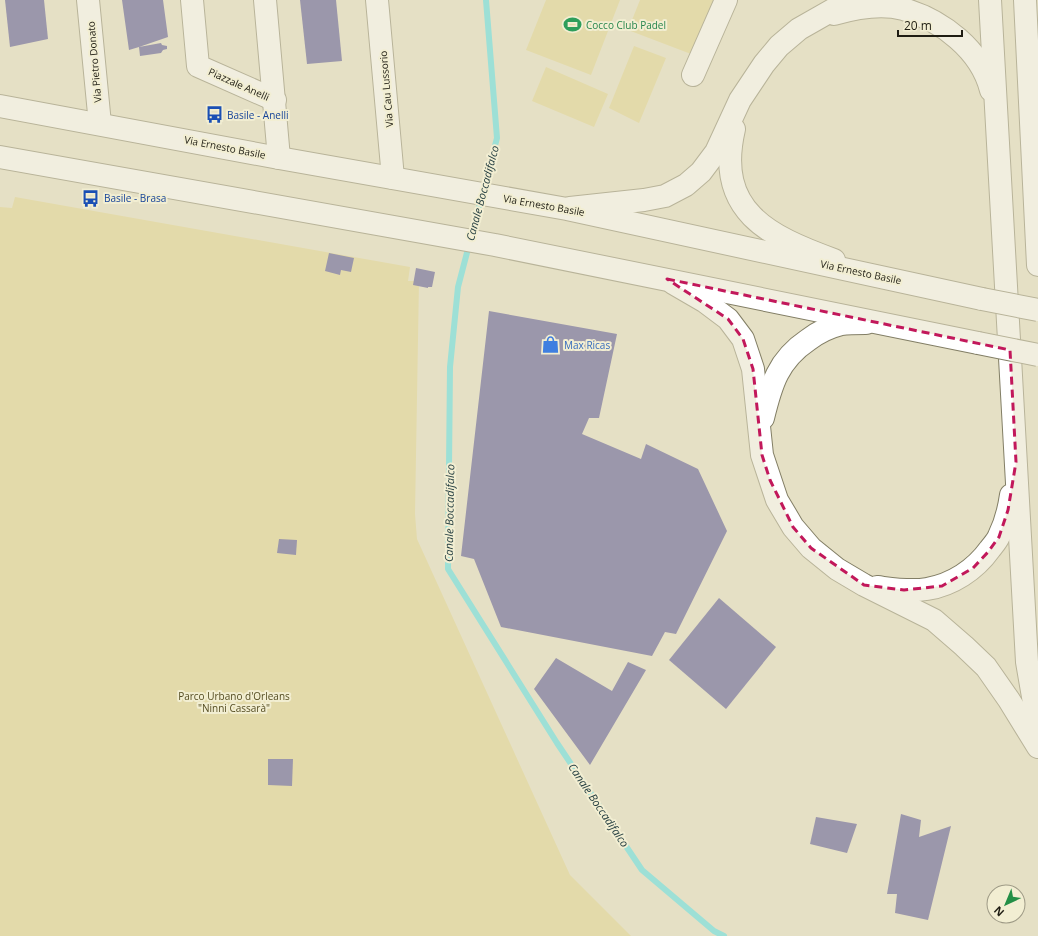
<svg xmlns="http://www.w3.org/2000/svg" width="1038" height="936" font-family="'Open Sans',sans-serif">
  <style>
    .green { fill: #e1d38a }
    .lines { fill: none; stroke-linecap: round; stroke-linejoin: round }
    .stream { stroke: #45dfeb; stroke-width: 6 }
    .building { fill: #423e8c }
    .minor-casing { stroke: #827e65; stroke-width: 24 }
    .major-casing { stroke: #827e65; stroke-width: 24 }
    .minor { stroke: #fff; stroke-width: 22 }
    .major { stroke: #fff; stroke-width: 22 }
    .major-bridge-casing { stroke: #827e65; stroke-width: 24; stroke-linecap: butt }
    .major-bridge { stroke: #fff; stroke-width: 22 }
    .marked { fill: none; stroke: #c2185b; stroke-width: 3; stroke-dasharray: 8 5; stroke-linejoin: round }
    .labels { text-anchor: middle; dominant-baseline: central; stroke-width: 4; stroke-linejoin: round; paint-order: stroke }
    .leisure-label { font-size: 10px; fill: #27864d; stroke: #f2eed2; text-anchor: start }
    .street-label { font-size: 10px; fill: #1f1d13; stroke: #f2eed2 }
    .transit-label { font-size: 10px; fill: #164399; stroke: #f2eed2; text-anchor: start }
    .shop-label { font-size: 10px; fill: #366cbe; stroke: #f2eed2; text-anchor: start }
    .park-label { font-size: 10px; fill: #544c21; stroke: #f2eed2 }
    .water-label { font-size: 11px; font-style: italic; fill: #274042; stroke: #f2eed2 }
  </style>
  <rect width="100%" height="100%" fill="#e5e0c5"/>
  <!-- green -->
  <g class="green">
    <polygon points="546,0 620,0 591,75 526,50"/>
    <polygon points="640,0 714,0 691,54 628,30"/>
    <polygon points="634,46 666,58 639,123 609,108"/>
    <polygon points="546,67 608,94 594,127 532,101"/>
    <polygon points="15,197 410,267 408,281 419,281 415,514 417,539 570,875 631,936 0,936 0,207 12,208"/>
  </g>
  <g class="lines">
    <!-- stream -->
    <polyline class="stream" points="486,0 497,138 458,287 450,367 448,569 557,743 642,870 714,931 724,936"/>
  </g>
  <!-- building -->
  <g class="building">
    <polygon points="5,0 44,0 48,39 10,47"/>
    <polygon points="122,0 163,0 168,37 139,47 161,43 162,45 167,46 167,49 163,50 161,53 140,56 139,47 129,50"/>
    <polygon points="300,0 336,0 342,61 307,64"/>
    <polygon points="329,253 354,258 351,272 341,270 340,275 325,271"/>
    <polygon points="416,268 435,272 432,287 428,287 428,288 413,285"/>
    <polygon points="489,311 617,334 599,418 589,418 582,434 641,459 646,444 698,469 727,531 676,634 665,632 652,656 501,627 474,559 461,556"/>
    <polygon points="279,539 297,540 296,555 277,553"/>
    <polygon points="719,598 776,647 726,709 669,660"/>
    <polygon points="556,658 612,691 628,662 646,670 590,765 534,689"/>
    <polygon points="268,759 293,759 292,786 268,785"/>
    <polygon points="901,814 921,820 919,837 951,826 928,920 895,913 897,894 887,894"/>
    <polygon points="816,817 857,824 847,853 810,844"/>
  </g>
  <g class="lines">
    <defs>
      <g id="minor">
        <polyline points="88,0 100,124"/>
        <polyline points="192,0 198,66 275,100"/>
        <polyline points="265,0 279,158"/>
        <polyline points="377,0 393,178"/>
        <polyline points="990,0 1027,662 1038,726"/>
        <polyline points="1025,0 1038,265"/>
        <path d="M834 14C855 8 881 3 903 9 942 20 981 50 991 90"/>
        <polyline points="693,75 726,0"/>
        <path d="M734 129C715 211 768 236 834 260"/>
        <polyline points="570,208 644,200 665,196 686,185 701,172 716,152 740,100 764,64 779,46 799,29 850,0"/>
        <polyline points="673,283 704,301 728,319 743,339 753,369 762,455 777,500 793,527 811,548 837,569 864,585 934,620 964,646 986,667 1009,700 1038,747"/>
        <path d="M763 418C771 385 778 360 808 340 817 333 829 327 841 324 849 323 858 323 866 323"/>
        <path d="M877 587C893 589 910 592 927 589 952 585 975 570 990 549 993 545 997 541 999 536 1005 524 1009 509 1011 495"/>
      </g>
      <g id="major">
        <polyline points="0,106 279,158 567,209 982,299"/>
        <polyline points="0,157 495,245 978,343"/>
      </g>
    </defs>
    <!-- minor casing -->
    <use href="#minor" class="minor-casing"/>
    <!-- major casing -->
    <use href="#major" class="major-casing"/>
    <!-- minor -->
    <use href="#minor" class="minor"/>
    <!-- major -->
    <use href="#major" class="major"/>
    <defs>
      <g id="major-bridge">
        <polyline points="982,299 1038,310"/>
        <polyline points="978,343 1038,355"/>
      </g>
    </defs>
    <!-- major-bridge casing -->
    <use href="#major-bridge" class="major-bridge-casing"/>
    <!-- major-bridge -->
    <use href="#major-bridge" class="major-bridge"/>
  </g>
  <!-- marked area -->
  <path d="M0 0H1038V936H0ZM667 279 1010 350 1016 462 1008 510 999 537 988 552 973 568 942 586 904 590 864 585 811 548 793 527 770 480 762 455 753 369 743 339 728 319Z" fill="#e5e0c5" fill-opacity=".55" fill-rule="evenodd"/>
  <path class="marked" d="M667 279 1010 350 1016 462 1008 510 999 537 988 552 973 568 942 586 904 590 864 585 811 548 793 527 770 480 762 455 753 369 743 339 728 319Z"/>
  <!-- icons -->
  <defs>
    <symbol id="stadium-bare" viewBox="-9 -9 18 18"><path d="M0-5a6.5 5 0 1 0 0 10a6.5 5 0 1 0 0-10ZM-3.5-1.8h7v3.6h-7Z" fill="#2e9e5b" stroke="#f2eed2" stroke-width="2.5" paint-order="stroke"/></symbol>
    <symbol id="bus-bare" viewBox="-9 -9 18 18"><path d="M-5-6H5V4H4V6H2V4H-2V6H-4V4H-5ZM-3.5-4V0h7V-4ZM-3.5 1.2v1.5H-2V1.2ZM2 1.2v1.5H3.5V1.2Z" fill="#1a4fb4" stroke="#f2eed2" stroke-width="2.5" paint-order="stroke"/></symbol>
    <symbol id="shop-bare" viewBox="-9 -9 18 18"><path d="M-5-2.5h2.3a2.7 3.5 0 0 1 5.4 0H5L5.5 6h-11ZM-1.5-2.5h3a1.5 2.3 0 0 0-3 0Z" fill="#3f7fe0" stroke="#f2eed2" stroke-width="2.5" paint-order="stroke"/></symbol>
  </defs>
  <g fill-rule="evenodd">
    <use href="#stadium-bare" x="560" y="12" width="25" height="25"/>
    <use href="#bus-bare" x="202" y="102" width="25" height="25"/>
    <use href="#bus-bare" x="78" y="186" width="25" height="25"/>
    <use href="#shop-bare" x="538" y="332" width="25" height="25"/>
  </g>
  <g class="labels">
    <!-- leisure labels -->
    <g class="leisure-label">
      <text x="586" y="25">Cocco Club Padel</text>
    </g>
    <!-- street labels -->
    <g class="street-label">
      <text transform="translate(94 62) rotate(-95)">Via Pietro Donato</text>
      <text transform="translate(239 84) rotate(24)">Piazzale Anelli</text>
      <text transform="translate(386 89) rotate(-95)">Via Cau Lussorio</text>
      <text transform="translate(225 147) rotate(11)">Via Ernesto Basile</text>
      <text transform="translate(544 205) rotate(10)">Via Ernesto Basile</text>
      <text transform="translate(861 272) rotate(12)">Via Ernesto Basile</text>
    </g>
    <!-- transit labels -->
    <g class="transit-label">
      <text x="227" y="115">Basile - Anelli</text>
      <text x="104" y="198">Basile - Brasa</text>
    </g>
    <!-- shop labels -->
    <g class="shop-label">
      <text x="564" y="345">Max Ricas</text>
    </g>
    <!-- park labels -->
    <g class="park-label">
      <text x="234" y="696">Parco Urbano d'Orleans<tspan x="234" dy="12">"Ninni Cassarà"</tspan></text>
    </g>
    <!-- water labels -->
    <g class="water-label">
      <text transform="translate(482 193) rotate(-75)">Canale Boccadifalco</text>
      <text transform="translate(449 513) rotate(-89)">Canale Boccadifalco</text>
      <text transform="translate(599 805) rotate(56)">Canale Boccadifalco</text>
    </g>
  </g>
  <!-- north arrow -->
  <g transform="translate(1006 904) rotate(224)"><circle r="19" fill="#f2eed2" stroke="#9e9a86"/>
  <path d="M0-3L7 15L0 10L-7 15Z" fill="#238f46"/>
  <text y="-6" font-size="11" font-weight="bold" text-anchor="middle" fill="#1f1d13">N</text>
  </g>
  <!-- scale -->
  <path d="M898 30v6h64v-6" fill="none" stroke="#1f1d13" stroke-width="2"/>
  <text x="904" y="30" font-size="12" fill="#1f1d13" stroke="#f2eed2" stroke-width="3" paint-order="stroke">20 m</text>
</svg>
